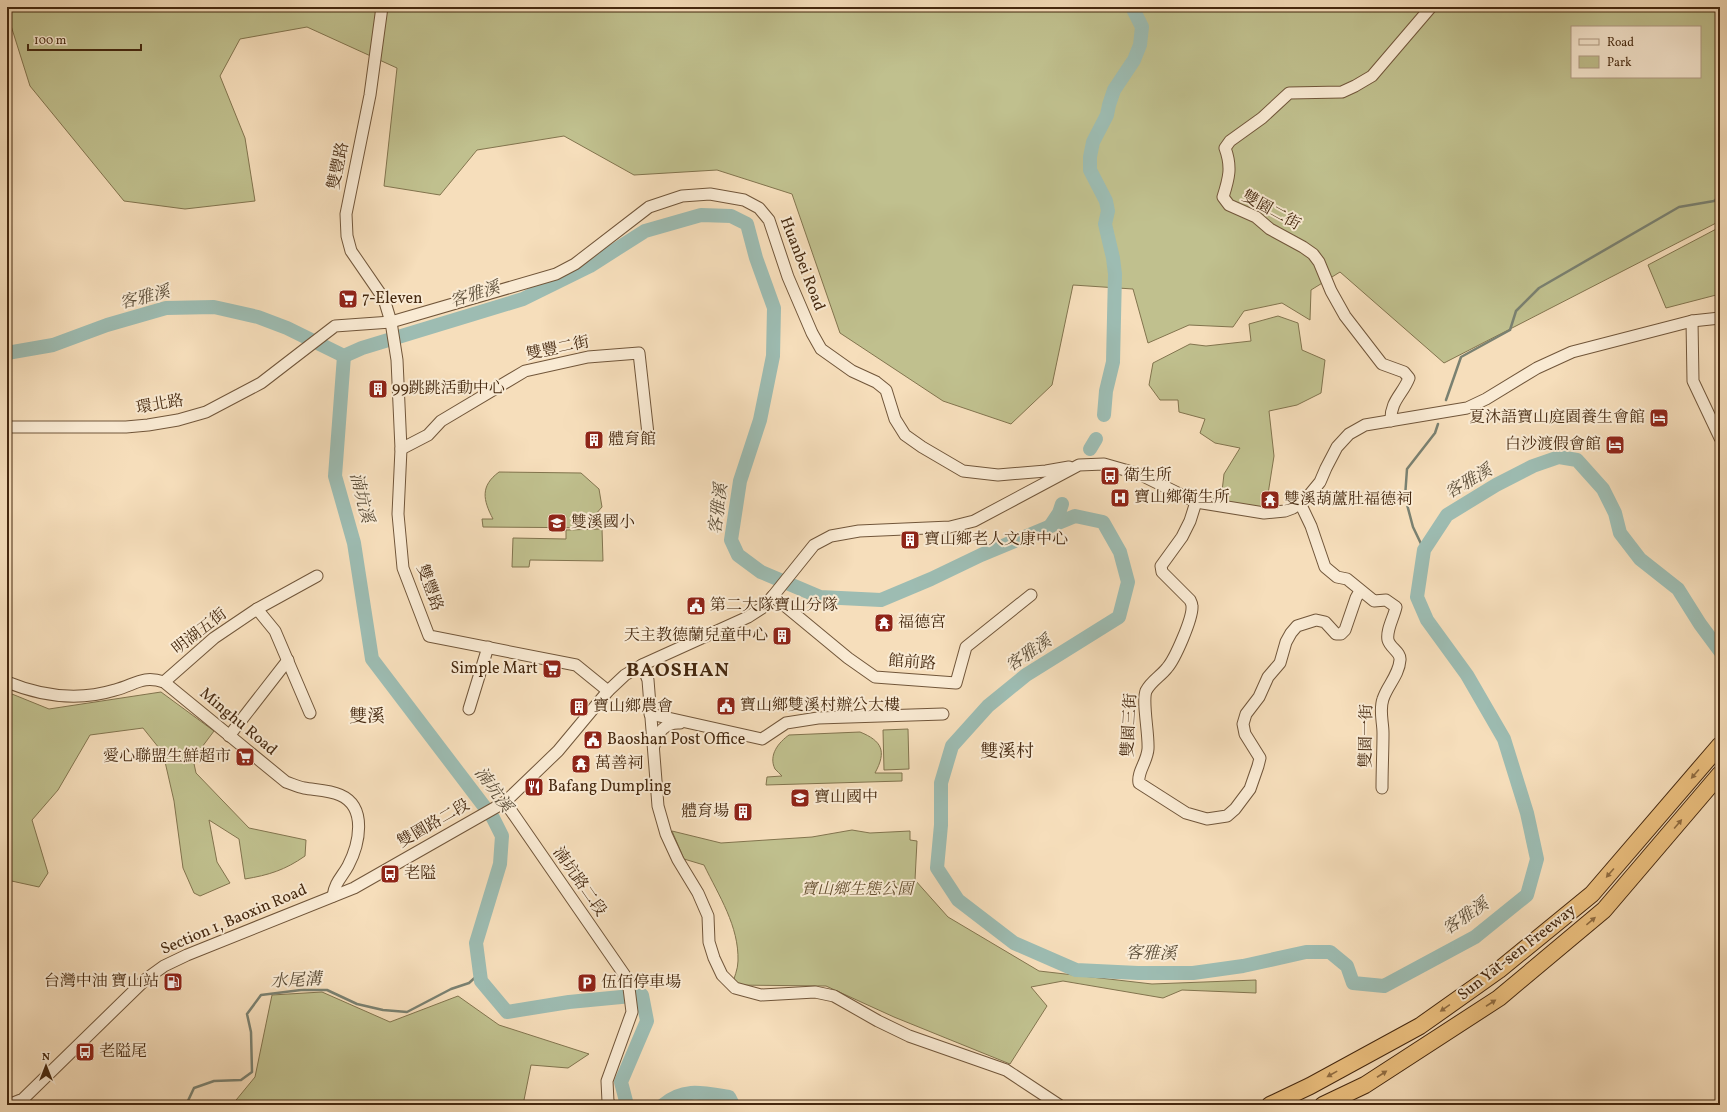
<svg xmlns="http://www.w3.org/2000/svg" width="1727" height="1112" font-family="Vollkorn,'Noto Serif TC',serif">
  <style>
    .green { fill: #c0c08e; stroke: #82744e; fill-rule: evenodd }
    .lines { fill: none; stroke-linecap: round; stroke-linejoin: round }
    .stream { stroke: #7a8171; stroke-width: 2.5 }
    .river { stroke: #9dbcb2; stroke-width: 14 }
    .minor-casing { stroke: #71563a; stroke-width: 13 }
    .highway-casing { stroke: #45280f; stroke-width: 18 }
    .minor { stroke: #f9ead3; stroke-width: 11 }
    .highway { stroke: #ebbf7e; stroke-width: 16 }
    .oneway { fill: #906c41 }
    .labels { text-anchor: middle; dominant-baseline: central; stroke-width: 4; stroke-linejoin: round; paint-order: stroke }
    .street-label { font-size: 16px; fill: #45280f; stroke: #f9ead3 }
    .poi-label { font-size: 16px; fill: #45280f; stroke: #f9ead3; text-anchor: start }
    .park-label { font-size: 16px; font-style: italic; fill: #644e2f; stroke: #f9ead3 }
    .water-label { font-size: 17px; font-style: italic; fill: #5b4d38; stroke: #f9ead3 }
    .quarter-label { font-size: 18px; fill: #45280f; stroke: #f9ead3 }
    .district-label { font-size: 20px; font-weight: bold; letter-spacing: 1px; fill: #45280f; stroke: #f9ead3 }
  </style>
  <rect width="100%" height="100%" fill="#f6debb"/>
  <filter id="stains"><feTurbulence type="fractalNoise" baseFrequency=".005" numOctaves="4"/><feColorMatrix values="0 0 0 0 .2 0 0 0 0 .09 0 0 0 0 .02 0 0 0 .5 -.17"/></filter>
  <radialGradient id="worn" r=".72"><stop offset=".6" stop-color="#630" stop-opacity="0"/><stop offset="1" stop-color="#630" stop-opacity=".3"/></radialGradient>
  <!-- green -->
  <g class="green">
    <path d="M7 7H1720V221L1444 363 1340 272 1311 290 1310 320 1282 303 1244 311 1233 327 1189 325 1148 343 1133 289 1073 285 1052 385 1011 424 943 401 840 333 792 194 717 170 634 175 564 136 477 150 440 195 384 186 397 68 307 27 240 39 220 76 245 138 255 201 185 209 124 201 30 86 7 13ZM1572 27H1700V77H1572Z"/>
    <polygon points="1720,227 1720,294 1666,308 1648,265"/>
    <polygon points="1278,316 1298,323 1302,350 1325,360 1321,393 1297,405 1269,411 1274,456 1268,494 1259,510 1221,500 1224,474 1240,448 1215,443 1200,433 1205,419 1179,412 1178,400 1160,400 1149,385 1153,363 1190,344 1206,346 1251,341 1249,324"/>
    <path d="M499 472 581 473 599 489 602 507 594 516 609 515 610 528 483 527 482 519H493C483 500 480 486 499 472Z"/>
    <polygon points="602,529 603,561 530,560 529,567 512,567 513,538 566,539 566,530"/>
    <path d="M7 692 49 709 161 692 214 731 193 759 196 773 249 828 306 840 305 856C285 870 269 875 245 879L239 839 209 820 217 862 230 883 200 896 194 893 183 868 174 801 163 753 143 728 90 735 58 790 32 820 48 873 39 887 7 880Z"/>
    <polygon points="908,729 909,769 884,770 883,730"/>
    <path d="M860 732C882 741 887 751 875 773H902V781L766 785 767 777 782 776C780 774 777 771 775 769 768 755 779 742 789 735Z"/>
    <path d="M852 830 870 833 910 831V840L917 841 915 880 948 917 1039 971 1152 984 1256 980V993L1182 990 1163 998 1063 981 1031 987 1047 1006 1010 1064 894 1017 826 986 732 985C734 978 738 969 738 961 739 926 719 896 704 865L684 859 672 831 721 843 812 837Z"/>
    <polygon points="322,992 390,1022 458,996 499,1025 589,1054 568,1068 531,1065 523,1105 232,1105 255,1077 272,995"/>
  </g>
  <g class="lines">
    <!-- stream -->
    <g class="stream">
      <polyline points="1446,400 1461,357 1510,330 1516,311 1539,288 1679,207 1714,201 1720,196"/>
      <polyline points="1424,550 1413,527 1405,497 1407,469 1435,433 1438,424"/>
      <polyline points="186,1105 194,1088 214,1081 241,1080 252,1072 251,1032 247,1014 261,995 301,990 327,990 357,1004 383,1010 407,1012 451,989 469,983 480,973"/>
    </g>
    <!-- river -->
    <g class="river">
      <polyline points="7,353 53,345 107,325 166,308 214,307 258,317 287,328 344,356 362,348 523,299 590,266 645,231 701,215 731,216 747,224 756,258 774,308 773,356 760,420 740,481 731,540 738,555 761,572 820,597 881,600 931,579 981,555 1075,516 1103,522 1120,552 1128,582 1119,617 1026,675 988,706 952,746 941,783 941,825 937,868 958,900 1014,943 1076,970 1138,973 1193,973 1243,966 1306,952 1330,952 1347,966 1353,983 1384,986 1475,937 1527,895 1537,859 1527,813 1504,739 1467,675 1427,620 1417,597 1424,550 1447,515 1496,485 1533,466 1559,457 1577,460 1603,489 1615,513 1620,533 1640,559 1678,589 1700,624 1720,651"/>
      <polyline points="344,356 335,476 354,543 372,659 493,818 502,836 500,864 476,943 481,981 507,1012 569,1002 642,995 647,1021 621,1082 627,1105"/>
      <polyline points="1104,415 1106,391 1113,362 1115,274 1113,258 1105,224 1108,211 1106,201 1090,170 1090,157 1093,142 1107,115 1109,105 1114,90 1134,60 1140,45 1142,27 1132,7"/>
      <polyline points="1090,449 1096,439"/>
      <polyline points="1051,525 1059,513 1062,504"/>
      <path d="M663 1105C684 1087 704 1093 729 1097L733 1105"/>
    </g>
    <defs>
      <g id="minor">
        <polyline points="382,7 370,95 346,214 347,236 351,251 384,299 391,322 397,360 401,449 398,514 403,568 429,636 576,665 608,691"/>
        <polyline points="1692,321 1693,381 1720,438"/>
        <path d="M1391 421C1390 401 1403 394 1409 378L1404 372 1382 364 1345 316 1331 291 1319 262 1313 254 1303 247 1270 229 1256 217 1229 205 1223 197C1229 178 1232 167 1225 148L1230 141 1262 118 1289 93 1342 92 1355 86 1372 76 1431 7"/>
        <polyline points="7,427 126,427 148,425 178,420 206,412 261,383 335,326 391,322 556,274 575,264 649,207 682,196 710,194 744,200 759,208 769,220 788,277 812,333 821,349 852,371 876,382 886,390 895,419 905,435 922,447 963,471 998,475 1046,471 1069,467"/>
        <polyline points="401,449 428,435 441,421 525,371 588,357 639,353 648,434"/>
        <path d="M1196 502 1190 521 1182 537 1161 566 1162 572 1190 600C1191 602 1192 604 1192 606 1193 618 1175 659 1167 668 1161 676 1151 681 1146 691 1142 702 1149 734 1148 749 1147 762 1137 772 1139 783L1186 813 1207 819 1227 816 1235 809 1250 789 1258 766 1260 758 1245 734 1243 724 1246 714 1259 697 1268 677 1280 663 1286 642 1291 633 1297 626 1316 620 1325 622 1336 634H1341L1345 630 1356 598 1360 591"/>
        <path d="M1300 503 1311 526 1325 567 1337 577 1347 579 1374 601 1386 600 1396 607C1394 617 1386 630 1388 640 1390 648 1401 652 1400 660 1399 675 1387 686 1383 699 1379 710 1383 722 1383 733 1383 751 1382 769 1382 788"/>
        <polyline points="773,596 848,658 875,677 956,683 966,647 1031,595"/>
        <polyline points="257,609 275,631 310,713"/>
        <polyline points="642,665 648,680 658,806 666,834 678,860 698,893 708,916 709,942 714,958 722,975 735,988 761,995 815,992 834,996 878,1021 909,1036 1006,1070 1059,1105"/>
        <path d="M7 682C41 696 79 701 115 690 135 685 142 675 164 682L286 782C292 784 298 787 304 788 315 790 329 790 340 795 368 807 359 845 348 866 342 877 335 882 333 896"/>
        <polyline points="164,682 214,638 257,609 317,576"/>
        <polyline points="469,709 488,647"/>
        <polyline points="650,714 762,739 786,723 818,718 943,714"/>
        <polyline points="229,736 288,660"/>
        <path d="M654 746C657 733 665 722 680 723"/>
        <polyline points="505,802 628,980 632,1012 607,1081 608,1102 611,1105"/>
        <polyline points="8,1105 23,1099 146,979 164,966 187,955 354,888 505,802 558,751 608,691 625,675 642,665 748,617 762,608 773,596 814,545 831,536 859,531 950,527 974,521 1079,465 1104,464 1139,474 1196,502 1264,513 1285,511 1293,508 1306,499 1320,482 1326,468 1337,447 1349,434 1365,425 1467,408 1486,399 1537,368 1572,352 1692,321 1720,318"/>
      </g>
      <g id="highway">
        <polyline points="1270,1105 1310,1086 1420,1026 1499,970 1592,894 1720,745"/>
        <polyline points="1323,1105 1365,1085 1499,998 1604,910 1720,774"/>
      </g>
    </defs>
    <!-- minor casing -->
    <use href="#minor" class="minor-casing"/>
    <!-- highway casing -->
    <use href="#highway" class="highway-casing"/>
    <!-- minor -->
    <use href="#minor" class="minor"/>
    <!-- highway -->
    <use href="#highway" class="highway"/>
  </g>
  <!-- one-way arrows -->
  <defs><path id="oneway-solid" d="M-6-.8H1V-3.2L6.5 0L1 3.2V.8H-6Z"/></defs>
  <g class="oneway">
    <use href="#oneway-solid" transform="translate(1695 774) rotate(131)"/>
    <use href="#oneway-solid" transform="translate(1678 824) rotate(-50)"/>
    <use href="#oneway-solid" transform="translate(1610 873) rotate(131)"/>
    <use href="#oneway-solid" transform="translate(1591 921) rotate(-40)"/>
    <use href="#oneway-solid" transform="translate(1491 1003) rotate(-33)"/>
    <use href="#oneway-solid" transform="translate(1445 1008) rotate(145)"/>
    <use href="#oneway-solid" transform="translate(1332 1074) rotate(151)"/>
    <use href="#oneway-solid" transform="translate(1382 1074) rotate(-33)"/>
  </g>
  <!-- icons -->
  <defs>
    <symbol id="supermarket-square" viewBox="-11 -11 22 22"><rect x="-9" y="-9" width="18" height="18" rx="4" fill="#8f2418" stroke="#f9ead3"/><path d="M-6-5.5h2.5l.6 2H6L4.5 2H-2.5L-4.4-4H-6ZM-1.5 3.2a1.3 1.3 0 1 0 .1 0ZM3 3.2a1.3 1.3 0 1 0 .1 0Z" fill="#fff"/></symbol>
    <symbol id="building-square" viewBox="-11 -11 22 22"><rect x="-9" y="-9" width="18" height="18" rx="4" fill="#8f2418" stroke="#f9ead3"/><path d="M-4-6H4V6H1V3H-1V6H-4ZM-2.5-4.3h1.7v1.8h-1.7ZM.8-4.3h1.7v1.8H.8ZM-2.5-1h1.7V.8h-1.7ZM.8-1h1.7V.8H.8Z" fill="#fff"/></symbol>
    <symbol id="hotel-square" viewBox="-11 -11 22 22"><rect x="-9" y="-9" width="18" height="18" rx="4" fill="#8f2418" stroke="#f9ead3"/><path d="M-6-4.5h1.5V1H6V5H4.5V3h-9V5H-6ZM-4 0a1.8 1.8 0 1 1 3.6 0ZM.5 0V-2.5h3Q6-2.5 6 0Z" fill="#fff"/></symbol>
    <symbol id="bus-square" viewBox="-11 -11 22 22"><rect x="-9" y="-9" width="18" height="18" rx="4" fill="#8f2418" stroke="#f9ead3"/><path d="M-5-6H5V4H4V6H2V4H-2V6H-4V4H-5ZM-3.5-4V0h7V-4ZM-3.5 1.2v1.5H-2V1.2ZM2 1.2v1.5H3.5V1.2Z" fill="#fff"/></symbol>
    <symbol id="hospital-square" viewBox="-11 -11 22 22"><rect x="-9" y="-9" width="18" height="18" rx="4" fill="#8f2418" stroke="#f9ead3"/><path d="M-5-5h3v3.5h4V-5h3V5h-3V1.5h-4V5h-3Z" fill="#fff"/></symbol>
    <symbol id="temple-square" viewBox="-11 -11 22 22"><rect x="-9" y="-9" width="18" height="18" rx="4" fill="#8f2418" stroke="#f9ead3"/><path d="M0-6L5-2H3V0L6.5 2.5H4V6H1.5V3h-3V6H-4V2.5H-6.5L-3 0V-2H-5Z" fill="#fff"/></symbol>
    <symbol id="school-square" viewBox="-11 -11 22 22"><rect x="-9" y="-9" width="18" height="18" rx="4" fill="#8f2418" stroke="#f9ead3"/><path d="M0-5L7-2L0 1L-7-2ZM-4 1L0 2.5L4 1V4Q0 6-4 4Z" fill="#fff"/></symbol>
    <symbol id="civic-square" viewBox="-11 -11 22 22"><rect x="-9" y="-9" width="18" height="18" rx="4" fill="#8f2418" stroke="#f9ead3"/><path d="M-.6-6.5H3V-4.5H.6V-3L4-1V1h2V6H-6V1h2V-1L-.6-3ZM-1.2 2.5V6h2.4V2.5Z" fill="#fff"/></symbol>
    <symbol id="restaurant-square" viewBox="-11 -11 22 22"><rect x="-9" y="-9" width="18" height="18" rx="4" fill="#8f2418" stroke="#f9ead3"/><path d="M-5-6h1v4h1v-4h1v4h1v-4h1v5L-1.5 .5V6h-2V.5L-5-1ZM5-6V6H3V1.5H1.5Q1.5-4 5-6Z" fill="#fff"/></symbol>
    <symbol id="fuel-square" viewBox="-11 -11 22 22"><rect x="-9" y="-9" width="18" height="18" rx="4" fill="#8f2418" stroke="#f9ead3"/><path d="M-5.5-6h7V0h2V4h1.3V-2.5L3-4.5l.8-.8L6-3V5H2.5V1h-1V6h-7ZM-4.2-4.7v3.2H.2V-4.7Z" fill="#fff"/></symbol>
    <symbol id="parking-square" viewBox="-11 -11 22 22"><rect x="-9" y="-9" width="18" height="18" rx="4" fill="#8f2418" stroke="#f9ead3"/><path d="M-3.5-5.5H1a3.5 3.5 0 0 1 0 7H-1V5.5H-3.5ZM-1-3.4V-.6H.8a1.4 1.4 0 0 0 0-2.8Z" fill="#fff"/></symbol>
  </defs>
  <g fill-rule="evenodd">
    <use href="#supermarket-square" x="337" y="288" width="22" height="22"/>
    <use href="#building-square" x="367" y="378" width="22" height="22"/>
    <use href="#hotel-square" x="1648" y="407" width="22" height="22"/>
    <use href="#building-square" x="583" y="429" width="22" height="22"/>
    <use href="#hotel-square" x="1604" y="434" width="22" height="22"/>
    <use href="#bus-square" x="1099" y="465" width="22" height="22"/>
    <use href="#hospital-square" x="1109" y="487" width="22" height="22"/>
    <use href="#temple-square" x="1259" y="489" width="22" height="22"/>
    <use href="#school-square" x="546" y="512" width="22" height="22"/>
    <use href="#building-square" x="899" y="529" width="22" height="22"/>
    <use href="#civic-square" x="685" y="595" width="22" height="22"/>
    <use href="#temple-square" x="873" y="612" width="22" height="22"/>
    <use href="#building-square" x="771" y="625" width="22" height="22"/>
    <use href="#supermarket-square" x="541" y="658" width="22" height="22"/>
    <use href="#civic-square" x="715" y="695" width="22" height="22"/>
    <use href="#building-square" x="568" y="696" width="22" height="22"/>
    <use href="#civic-square" x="582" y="729" width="22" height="22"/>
    <use href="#supermarket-square" x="234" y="746" width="22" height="22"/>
    <use href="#temple-square" x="570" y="753" width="22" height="22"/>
    <use href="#restaurant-square" x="523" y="776" width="22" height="22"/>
    <use href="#school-square" x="789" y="787" width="22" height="22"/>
    <use href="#building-square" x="732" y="801" width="22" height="22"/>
    <use href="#bus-square" x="379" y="863" width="22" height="22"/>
    <use href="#fuel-square" x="162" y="971" width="22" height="22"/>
    <use href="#parking-square" x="576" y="972" width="22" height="22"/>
    <use href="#bus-square" x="74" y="1041" width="22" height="22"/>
  </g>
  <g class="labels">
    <!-- street labels -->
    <g class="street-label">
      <text transform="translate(339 166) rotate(-78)">雙豐路</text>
      <text transform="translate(1271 211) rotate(29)">雙園二街</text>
      <text transform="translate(802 264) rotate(69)">Huanbei Road</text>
      <text transform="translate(558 349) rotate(-12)">雙豐二街</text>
      <text transform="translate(160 405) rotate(-10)">環北路</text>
      <text transform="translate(429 588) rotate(70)">雙豐路</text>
      <text transform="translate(200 632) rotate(-38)">明湖五街</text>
      <text transform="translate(912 663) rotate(4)">館前路</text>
      <text transform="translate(238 722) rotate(40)">Minghu Road</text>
      <text transform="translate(1130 725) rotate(-87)">雙園三街</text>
      <text transform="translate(1367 736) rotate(-89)">雙園一街</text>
      <text transform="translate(434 824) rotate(-30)">雙園路二段</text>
      <text transform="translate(579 882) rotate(55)">湳坑路二段</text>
      <text transform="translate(234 920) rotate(-23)">Section 1, Baoxin Road</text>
      <text transform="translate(1517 953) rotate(-38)">Sun Yat-sen Freeway</text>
    </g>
    <!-- poi labels -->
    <g class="poi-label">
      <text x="362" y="299">7-Eleven</text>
      <text x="392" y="389">99跳跳活動中心</text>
      <text x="1645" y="418" text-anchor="end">夏沐語寶山庭園養生會館</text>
      <text x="608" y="440">體育館</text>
      <text x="1601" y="445" text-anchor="end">白沙渡假會館</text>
      <text x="1124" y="476">衛生所</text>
      <text x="1134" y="498">寶山鄉衛生所</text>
      <text x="1284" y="500">雙溪葫蘆肚福德祠</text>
      <text x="571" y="523">雙溪國小</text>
      <text x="924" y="540">寶山鄉老人文康中心</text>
      <text x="710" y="606">第二大隊寶山分隊</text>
      <text x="898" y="623">福德宮</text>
      <text x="768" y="636" text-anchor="end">天主教德蘭兒童中心</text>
      <text x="538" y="669" text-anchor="end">Simple Mart</text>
      <text x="740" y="706">寶山鄉雙溪村辦公大樓</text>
      <text x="593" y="707">寶山鄉農會</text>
      <text x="607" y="740">Baoshan Post Office</text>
      <text x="231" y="757" text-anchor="end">愛心聯盟生鮮超市</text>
      <text x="595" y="764">萬善祠</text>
      <text x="548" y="787">Bafang Dumpling</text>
      <text x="814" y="798">寶山國中</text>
      <text x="729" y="812" text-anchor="end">體育場</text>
      <text x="404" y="874">老隘</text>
      <text x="159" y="982" text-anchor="end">台灣中油 寶山站</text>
      <text x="601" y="983">伍佰停車場</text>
      <text x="99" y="1052">老隘尾</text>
    </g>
    <!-- park labels -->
    <g class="park-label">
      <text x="857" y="890">寶山鄉生態公園</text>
    </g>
    <!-- water labels -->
    <g class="water-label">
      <text transform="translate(475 295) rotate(-17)">客雅溪</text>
      <text transform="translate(145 298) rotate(-14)">客雅溪</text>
      <text transform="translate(1469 482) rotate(-30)">客雅溪</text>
      <text transform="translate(361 498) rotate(76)">湳坑溪</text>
      <text transform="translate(719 509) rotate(-83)">客雅溪</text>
      <text transform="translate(1029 654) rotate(-34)">客雅溪</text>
      <text transform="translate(493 790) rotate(54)">湳坑溪</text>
      <text transform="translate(1466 917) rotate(-34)">客雅溪</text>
      <text transform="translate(1151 954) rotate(1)">客雅溪</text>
      <text transform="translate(296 981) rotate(-3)">水尾溝</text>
    </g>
    <!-- quarter labels -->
    <g class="quarter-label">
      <text x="367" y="717">雙溪</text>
      <text x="1007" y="752">雙溪村</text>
    </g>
    <!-- district labels -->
    <g class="district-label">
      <text x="678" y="671">BAOSHAN</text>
    </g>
  </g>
  <!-- margin -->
  <rect width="1727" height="1112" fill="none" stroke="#f6debb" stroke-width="24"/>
  <rect x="8" y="8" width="1711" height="1096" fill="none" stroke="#45280f" stroke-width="2"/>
  <rect x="12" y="12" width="1703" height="1088" fill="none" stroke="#45280f"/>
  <!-- legend -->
  <rect x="1571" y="26" width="130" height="52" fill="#f9ead3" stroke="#b19c85"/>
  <rect x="1579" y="39" width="20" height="6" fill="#f9ead3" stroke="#b19c85"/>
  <text x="1607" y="46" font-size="12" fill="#45280f">Road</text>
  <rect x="1579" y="56" width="20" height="12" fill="#c0c08e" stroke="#b19c85"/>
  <text x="1607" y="66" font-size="12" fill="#45280f">Park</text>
  <!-- north arrow -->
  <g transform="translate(46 1066)" stroke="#f9ead3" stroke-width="3" paint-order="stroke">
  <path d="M0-3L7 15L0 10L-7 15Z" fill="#45280f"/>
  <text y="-6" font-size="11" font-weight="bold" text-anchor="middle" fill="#45280f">N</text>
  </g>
  <!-- scale -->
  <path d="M28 44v6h113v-6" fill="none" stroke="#45280f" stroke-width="2"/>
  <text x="34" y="44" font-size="12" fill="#45280f" stroke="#f9ead3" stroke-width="3" paint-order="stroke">100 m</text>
  <rect width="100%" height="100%" filter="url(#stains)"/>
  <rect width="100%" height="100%" fill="url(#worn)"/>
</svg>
